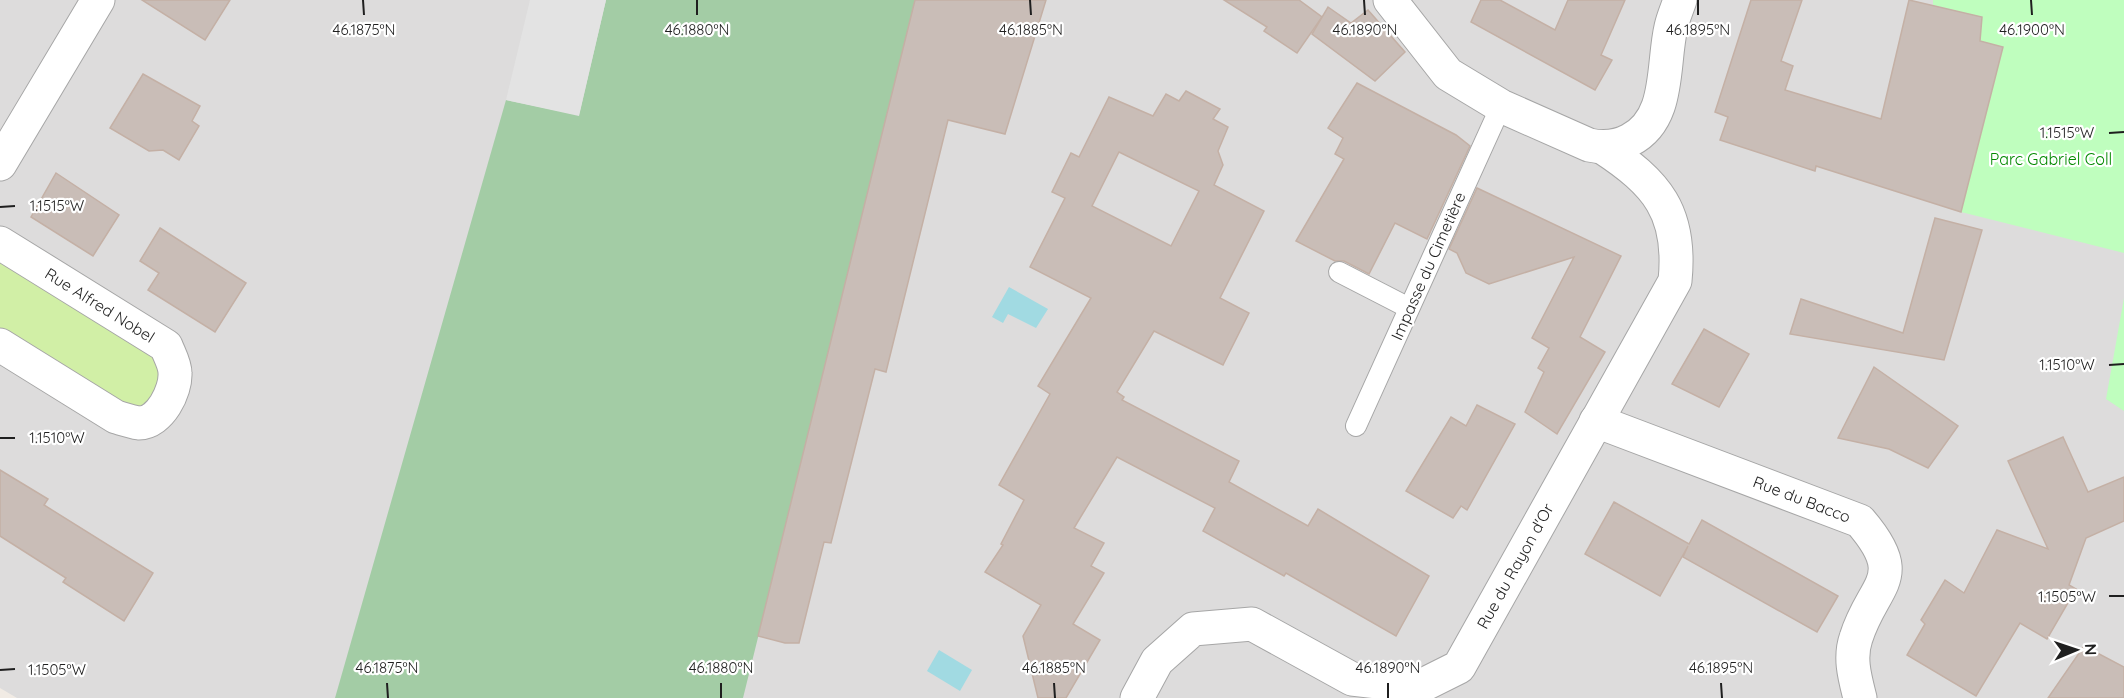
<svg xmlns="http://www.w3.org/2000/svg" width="2124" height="698" font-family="Quicksand,sans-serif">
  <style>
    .residential { fill: #dddcdc }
    .grass { fill: #d1efa6 }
    .cemetery { fill: #a3cca5 }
    .park { fill: #bffebe }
    .parking { fill: #e3e3e3 }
    .water { fill: #a1dae2 }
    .building { fill: #c9bdb7; stroke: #c4b0a5; stroke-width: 1.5; fill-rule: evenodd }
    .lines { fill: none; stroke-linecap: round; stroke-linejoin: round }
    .service-casing { stroke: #a6a6a6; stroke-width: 22 }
    .minor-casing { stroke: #a6a6a6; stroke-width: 35 }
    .service { stroke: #fff; stroke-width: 20 }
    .minor { stroke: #fff; stroke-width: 33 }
    .ticks { fill: none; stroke: #1f1f1f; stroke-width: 2 }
    .labels { text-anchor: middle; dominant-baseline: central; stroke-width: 4.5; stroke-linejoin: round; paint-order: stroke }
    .park-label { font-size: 16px; fill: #038901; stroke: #fff }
    .street-label { font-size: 16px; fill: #1f1f1f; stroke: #fff }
    .ticks-label { font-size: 15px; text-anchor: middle; fill: #1f1f1f; stroke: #fff; stroke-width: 4.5; stroke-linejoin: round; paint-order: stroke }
  </style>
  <rect width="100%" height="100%" fill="#f1ebe4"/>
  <!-- residential -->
  <polygon class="residential" points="0,0 2124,0 2124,698 17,698 0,688"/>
  <!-- grass -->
  <polygon class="grass" points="0,243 176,370 141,423 0,345"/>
  <!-- cemetery -->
  <polygon class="cemetery" points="606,0 916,0 743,698 335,698 506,100 579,115"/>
  <!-- park -->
  <g class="park">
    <polygon points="1933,0 2124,0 2124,253 1961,212 2003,47 1980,41 1982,17 1933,5"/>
    <polygon points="2124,298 2124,411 2106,399"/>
  </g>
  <!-- parking -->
  <polygon class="parking" points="530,0 606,0 579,116 506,100"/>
  <!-- water -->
  <g class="water">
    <polygon points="1009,287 1048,309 1036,328 1008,314 1003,323 992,317"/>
    <polygon points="939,650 972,670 960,691 927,671"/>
  </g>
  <!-- building -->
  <g class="building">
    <polygon points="142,0 230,0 205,40"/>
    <polygon points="915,0 1046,0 1005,134 948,120 886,372 875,369 831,543 824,542 799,643 785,643 758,636"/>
    <polygon points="1224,0 1299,0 1322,17 1297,53 1264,31 1267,27"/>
    <polygon points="1481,0 1500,0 1555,30 1568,0 1625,0 1601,55 1612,60 1595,90 1471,22"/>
    <polygon points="1751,0 1802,0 1781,61 1793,66 1785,90 1881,119 1909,0 1982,17 1980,41 2003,47 1961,212 1816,166 1815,171 1720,140 1728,117 1715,112"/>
    <polygon points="1328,7 1351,23 1368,10 1405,52 1375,81 1312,34"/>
    <polygon points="143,74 200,106 192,121 199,126 179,160 163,150 149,151 110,128"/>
    <polygon points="1357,83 1456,135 1470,146 1427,239 1395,223 1369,274 1344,261 1335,261 1296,241 1344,159 1335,154 1343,138 1328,128"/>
    <path d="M1186 91 1220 109 1213 119 1228 127 1218 151 1223 165 1214 185 1264 211 1220 298 1249 313 1223 365 1154 331 1117 392 1124 397 1122 400 1239 461 1229 482 1308 526 1318 509 1429 576 1396 636 1286 573 1284 576 1203 531 1215 508 1117 457 1074 528 1104 543 1091 566 1104 573 1073 624 1100 640 1066 698H1038L1023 636 1041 605 985 572 1003 545 1001 544 1024 500 999 485 1050 394 1038 386 1091 298 1030 267 1065 198 1052 192 1071 153 1079 157 1109 97 1153 116 1166 94 1179 101ZM1119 152 1199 191 1171 246 1092 206Z"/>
    <polygon points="56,173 119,215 93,256 31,217"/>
    <polygon points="1477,188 1621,256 1580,337 1605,352 1557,434 1525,412 1544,372 1538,368 1549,348 1532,338 1574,257 1489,284 1466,273 1457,253 1449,249"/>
    <polygon points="1935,218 1982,230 1944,360 1790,334 1801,299 1903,333"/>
    <polygon points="160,228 246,283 215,332 148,290 159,273 140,261"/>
    <polygon points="1704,329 1749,354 1719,407 1672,384"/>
    <polygon points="1874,367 1958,426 1928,468 1889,449 1838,438"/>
    <polygon points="1477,405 1515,424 1467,510 1461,506 1453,518 1406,491 1451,417 1466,426"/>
    <polygon points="2063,437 2088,492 2124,477 2124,521 2086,538 2069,585 2076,589 2047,639 2020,623 1976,696 1907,655 1925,624 1921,620 1945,580 1964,593 1997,530 2048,549 2008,461"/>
    <polygon points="0,470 48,499 44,505 153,573 124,621 63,582 66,578 0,536"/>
    <polygon points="1614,502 1689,544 1702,520 1838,596 1817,632 1683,557 1688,546 1660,596 1585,554"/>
    <polygon points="2084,646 2124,667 2124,698 2048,698"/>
  </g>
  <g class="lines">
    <defs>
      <g id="service">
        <polyline points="1339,272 1409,308"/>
        <polyline points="1356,426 1501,106"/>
      </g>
      <g id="minor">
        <path d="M1390 0 1448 74 1501 106 1589 145C1603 148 1617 147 1630 140 1671 119 1662 65 1671 27 1673 18 1677 9 1680 0"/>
        <polyline points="0,164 98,0"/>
        <path d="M0 243 166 346C169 354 175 364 175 373 176 391 160 423 139 423 132 422 123 419 116 417L0 345"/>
        <path d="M1596 421 1860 521C1910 579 1873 583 1856 638 1849 658 1855 678 1860 698"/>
        <path d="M1137 698 1157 661 1193 629 1252 624 1352 679 1419 687 1459 667 1675 281C1682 212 1657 183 1602 147"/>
      </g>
    </defs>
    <!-- service casing -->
    <use href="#service" class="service-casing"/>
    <!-- minor casing -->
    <use href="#minor" class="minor-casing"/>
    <!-- service -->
    <use href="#service" class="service"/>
    <!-- minor -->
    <use href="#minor" class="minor"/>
  </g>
  <!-- ticks -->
  <path class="ticks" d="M363 0 364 15M697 0V15M1030 0 1031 15M1364 0 1365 15M1698 0V15M2031 0 2032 15M2109 133 2124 132M0 207 15 206M2109 365 2124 364M0 438H15M2109 596H2124M0 670 15 669M387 683 388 698M721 683V698M1054 683 1055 698M1388 683V698M1721 683 1722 698"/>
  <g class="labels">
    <!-- park labels -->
    <g class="park-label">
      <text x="2051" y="159">Parc Gabriel Coll</text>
    </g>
    <!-- street labels -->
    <g class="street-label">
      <text transform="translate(1428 266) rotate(-66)">Impasse du Cimetière</text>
      <text transform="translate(100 305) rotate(32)">Rue Alfred Nobel</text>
      <text transform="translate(1802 499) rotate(21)">Rue du Bacco</text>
      <text transform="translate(1515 566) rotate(-61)">Rue du Rayon d'Or</text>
    </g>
  </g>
  <g class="ticks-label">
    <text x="364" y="35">46.1875°N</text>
    <text x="697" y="35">46.1880°N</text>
    <text x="1031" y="35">46.1885°N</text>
    <text x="1365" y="35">46.1890°N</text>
    <text x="1698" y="35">46.1895°N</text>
    <text x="2032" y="35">46.1900°N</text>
    <text x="2067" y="138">1.1515°W</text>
    <text x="57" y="211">1.1515°W</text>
    <text x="2067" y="370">1.1510°W</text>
    <text x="57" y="443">1.1510°W</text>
    <text x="2067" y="602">1.1505°W</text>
    <text x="387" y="673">46.1875°N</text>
    <text x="721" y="673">46.1880°N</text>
    <text x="1054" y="673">46.1885°N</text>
    <text x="1388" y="673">46.1890°N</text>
    <text x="1721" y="673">46.1895°N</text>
    <text x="57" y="675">1.1505°W</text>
  </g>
  <!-- north arrow -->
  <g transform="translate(2076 650) rotate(88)" stroke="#ffffff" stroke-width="4.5" paint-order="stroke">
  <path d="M0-4.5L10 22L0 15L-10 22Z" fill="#1f1f1f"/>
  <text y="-9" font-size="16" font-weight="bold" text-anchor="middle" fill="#1f1f1f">N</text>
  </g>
</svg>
